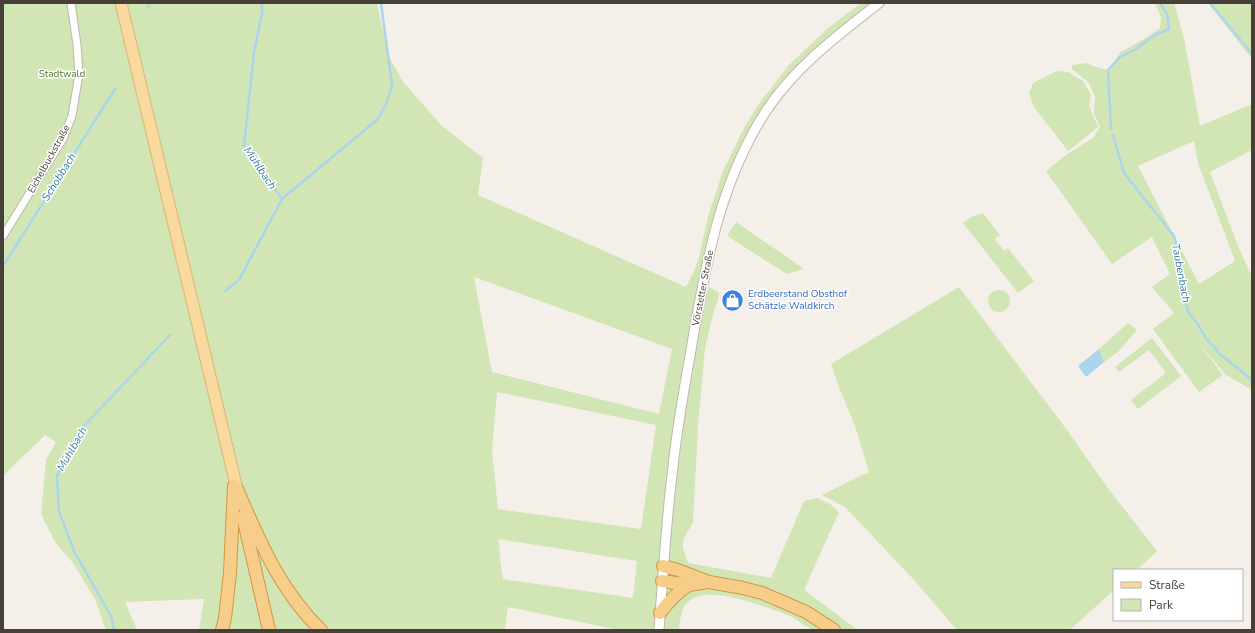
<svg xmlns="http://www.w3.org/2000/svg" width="1255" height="633" font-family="'Nunito Sans',sans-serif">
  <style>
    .green { fill: #d2e5b5; fill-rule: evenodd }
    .water { fill: #aad5ec }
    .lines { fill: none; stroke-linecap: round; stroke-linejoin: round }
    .stream { stroke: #aad5ec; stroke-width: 2.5 }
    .minor-casing { stroke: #bfb7ac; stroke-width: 9 }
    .tertiary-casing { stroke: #bfb7ac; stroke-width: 11 }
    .primary-casing { stroke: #dcb56f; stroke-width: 13 }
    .trunk-casing { stroke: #d39644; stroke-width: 14 }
    .minor { stroke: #fff; stroke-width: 7 }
    .tertiary { stroke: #fff; stroke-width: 9 }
    .primary { stroke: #f8d99e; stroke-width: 11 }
    .trunk { stroke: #f6ce89; stroke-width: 12 }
    .labels { text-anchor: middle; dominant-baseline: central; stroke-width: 3; stroke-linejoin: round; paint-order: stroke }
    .park-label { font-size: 10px; fill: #4d752f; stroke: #fff }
    .street-label { font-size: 10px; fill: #474038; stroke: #fff }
    .shop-label { font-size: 10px; fill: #366cbe; stroke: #fff; text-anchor: start }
    .water-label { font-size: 11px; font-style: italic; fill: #367ca4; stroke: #fff }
  </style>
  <rect width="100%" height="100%" fill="#f4f0e9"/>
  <!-- green -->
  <g class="green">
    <path d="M3 3H377L388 55 404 83 442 126 483 158 478 195 686 287 694 271 699 257 709 213 723 171 745 126 761 101 789 65 827 29 861 3H887C861 23 835 42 812 65 776 100 748 145 730 192 719 223 714 255 707 286L718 292 719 297 714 311 705 348 698 426 693 523C682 541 679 543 689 563L771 578 804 501 817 498 830 504 839 512 804 590 858 630C844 630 829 632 815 630 808 629 800 622 794 618 773 609 718 588 696 597 682 602 680 617 679 630H619L508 607 505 630H199L204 599 125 602 137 630H106L95 599 73 563 55 542 41 514 46 460 56 442 45 435 3 476ZM474 277 672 349 659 414 492 372ZM497 392 656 425 641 529 498 509 492 450ZM499 539 637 561 633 598 503 579 500 559Z"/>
    <path d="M1155 3H1174L1184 38 1200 126 1252 104V150L1210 172 1238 246 1252 277V390L1226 375 1198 342 1223 375 1199 392 1153 329 1174 313 1152 287 1170 274 1152 237 1112 264 1046 171 1066 155 1093 138 1100 127 1094 113 1095 97 1089 83 1072 69V65L1087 63 1092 66 1108 70 1121 52 1147 37 1160 28 1161 18ZM1194 141 1198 163 1235 261 1199 284 1138 166Z"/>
    <polygon points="1208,3 1252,3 1252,59"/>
    <polygon points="1057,71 1068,72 1083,81 1091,95 1089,106 1098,127 1068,151 1034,107 1029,93 1033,83"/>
    <polygon points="983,213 1000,235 995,239 1004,251 1008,248 1034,281 1018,293 963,223 971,217"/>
    <polygon points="736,222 800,266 804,269 787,274 727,236"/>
    <polygon points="959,287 1067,430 1107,487 1157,551 1137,570 1114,570 1114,590 1070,630 957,630 913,579 845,507 822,495 869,472 855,426 839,387 831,364"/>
    <circle cx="999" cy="301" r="11"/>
    <polygon points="1128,323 1137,330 1119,351 1104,362 1099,349"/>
    <polygon points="1152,338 1181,376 1138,409 1131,400 1166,373 1149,350 1119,372 1115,367"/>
  </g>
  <!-- water -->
  <polygon class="water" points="1099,349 1104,362 1086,377 1078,366"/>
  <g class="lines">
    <!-- stream -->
    <g class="stream">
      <polyline points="1210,3 1252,54"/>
      <polyline points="148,7 150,3"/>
      <polyline points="1111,129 1108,70 1120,57 1136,49 1155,35 1169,29 1167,14 1160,3"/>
      <polyline points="1113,135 1124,173 1174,236 1177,247 1180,276 1188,312 1197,323 1205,337 1220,354 1252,380"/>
      <polyline points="282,199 378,119 387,102 392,85 381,3"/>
      <polyline points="3,266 115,89"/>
      <polyline points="225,291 239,280 282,199 244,146 254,52 262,13 262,3"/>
      <polyline points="114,630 111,616 74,551 59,511 57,476 82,428 170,335"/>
    </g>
    <defs>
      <polyline id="minor" points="3,236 63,139 72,116 79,74 77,45 71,3"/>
      <path id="tertiary" d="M659 630C663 576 666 521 673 467 677 426 685 385 692 344 706 262 720 182 766 111 795 67 838 35 879 3"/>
      <polyline id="primary" points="121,3 237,489"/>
      <g id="trunk">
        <path d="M237 489C259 540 280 591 321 630"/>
        <polyline points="243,517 269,630"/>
        <polyline points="663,566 678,570 709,582 743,588 762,593 806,612 834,630"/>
        <polyline points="662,581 689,585 707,582"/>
        <path d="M660 613C669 601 677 592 689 585"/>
        <polyline points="222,630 225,618 230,573 234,486"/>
      </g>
    </defs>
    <!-- minor casing -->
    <use href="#minor" class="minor-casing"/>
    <!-- tertiary casing -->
    <use href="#tertiary" class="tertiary-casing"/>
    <!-- primary casing -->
    <use href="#primary" class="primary-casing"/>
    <!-- trunk casing -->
    <use href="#trunk" class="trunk-casing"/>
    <!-- minor -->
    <use href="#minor" class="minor"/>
    <!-- tertiary -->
    <use href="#tertiary" class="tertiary"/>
    <!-- primary -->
    <use href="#primary" class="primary"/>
    <!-- trunk -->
    <use href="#trunk" class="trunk"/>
  </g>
  <!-- icons -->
  <defs>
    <symbol id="shop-disc" viewBox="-11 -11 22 22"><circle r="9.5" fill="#3f7fe0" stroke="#fff"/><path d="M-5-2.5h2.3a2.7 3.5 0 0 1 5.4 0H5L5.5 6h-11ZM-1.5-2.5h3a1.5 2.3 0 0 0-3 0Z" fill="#fff"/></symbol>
  </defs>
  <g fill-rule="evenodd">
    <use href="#shop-disc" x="720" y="288" width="25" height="25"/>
  </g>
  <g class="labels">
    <!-- park labels -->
    <g class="park-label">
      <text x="62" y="74">Stadtwald</text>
    </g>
    <!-- street labels -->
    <g class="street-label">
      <text transform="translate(49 159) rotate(-61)">Eichelbuckstraße</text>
      <text transform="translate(703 288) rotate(-79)">Vörstetter Straße</text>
    </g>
    <!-- shop labels -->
    <g class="shop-label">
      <text x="748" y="294">Erdbeerstand Obsthof<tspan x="748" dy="12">Schätzle Waldkirch</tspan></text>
    </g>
    <!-- water labels -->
    <g class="water-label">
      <text transform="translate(260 168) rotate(56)">Mühlbach</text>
      <text transform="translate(59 177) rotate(-58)">Schobbach</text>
      <text transform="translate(1181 273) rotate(79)">Taubenbach</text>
      <text transform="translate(72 449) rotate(-60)">Mühlbach</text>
    </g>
  </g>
  <!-- border -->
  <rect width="1255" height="633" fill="none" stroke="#474038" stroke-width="8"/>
  <!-- legend -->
  <rect x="1113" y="569" width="130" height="52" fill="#ffffff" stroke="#b5b3af"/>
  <rect x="1121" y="582" width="20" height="6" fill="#f8d99e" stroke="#b5b3af"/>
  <text x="1149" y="589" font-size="12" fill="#474038">Straße</text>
  <rect x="1121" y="599" width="20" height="12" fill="#d2e5b5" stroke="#b5b3af"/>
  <text x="1149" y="609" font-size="12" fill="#474038">Park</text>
</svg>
